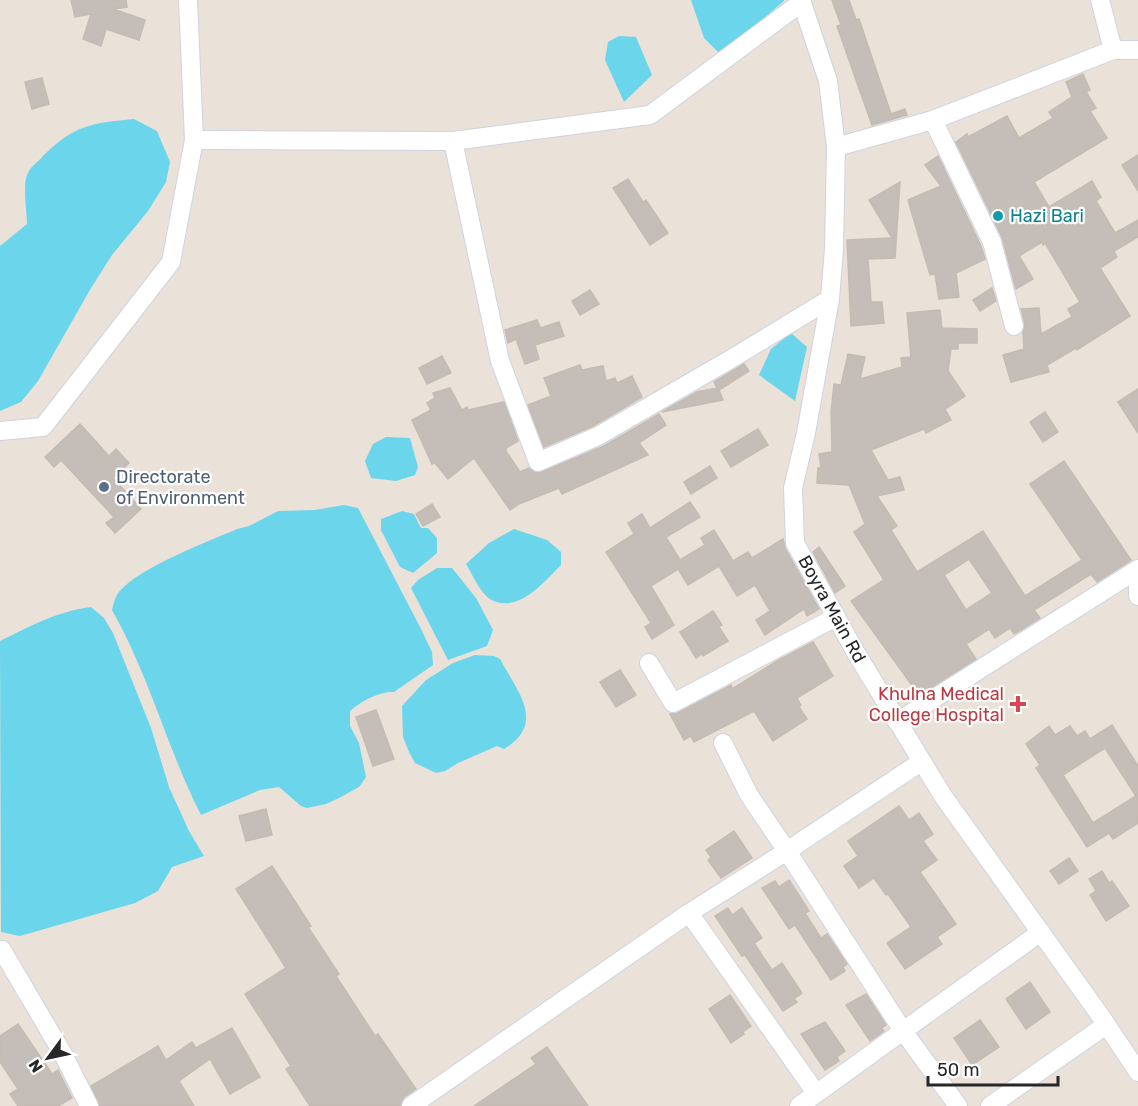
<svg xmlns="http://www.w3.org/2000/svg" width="1138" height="1106" font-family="Rubik,sans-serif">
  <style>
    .water { fill: #6bd5eb }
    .building { fill: #c5beb8; stroke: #c4bcb2; stroke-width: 1.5; fill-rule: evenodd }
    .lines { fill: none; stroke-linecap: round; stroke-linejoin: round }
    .minor-casing { stroke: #ced3e0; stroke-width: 20 }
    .minor { stroke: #fff; stroke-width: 18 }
    .culture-dot { fill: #0f9aa8; stroke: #fff; stroke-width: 2 }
    .service-dot { fill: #5c6f8a; stroke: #fff; stroke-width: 2 }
    .health-dot { fill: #e0444e; stroke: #fff; stroke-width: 2 }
    .labels { text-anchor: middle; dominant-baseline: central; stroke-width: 4.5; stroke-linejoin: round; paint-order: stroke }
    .culture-label { font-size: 18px; fill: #0d838f; stroke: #fff; text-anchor: start }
    .service-label { font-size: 18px; fill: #4e5e75; stroke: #fff; text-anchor: start }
    .street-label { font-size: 18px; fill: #272727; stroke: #fff }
    .health-label { font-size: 18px; fill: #be3a42; stroke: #fff; text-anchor: end }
  </style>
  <rect width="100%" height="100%" fill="#eae1d8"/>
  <!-- water -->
  <g class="water">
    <polygon points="691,0 784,0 784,1 721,55 704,38"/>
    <polygon points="619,36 636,37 652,75 624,102 605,60 608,42"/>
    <path d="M134 119 157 131 170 162 166 182 148 211 112 255 91 288 38 381 21 402 0 411V246L27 224C27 212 22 184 28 173 30 167 39 161 43 156 74 125 92 123 134 119Z"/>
    <polygon points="791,333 807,347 795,401 759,375 771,349"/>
    <polygon points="386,437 410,438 418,467 415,475 396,481 371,478 365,461 373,444"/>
    <path d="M344 505 358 508 420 627 432 652 433 665 394 692C379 691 360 702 350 711V726L359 743 366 777 359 787 339 798 326 804 307 808 301 806 279 787 260 790 201 815C167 748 149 675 112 610 113 606 114 601 116 597 129 571 210 541 237 529L249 526 278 511 315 510Z"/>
    <polygon points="402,511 414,514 421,528 428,528 437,538 437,553 413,573 400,567 381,530 381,519"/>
    <path d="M514 529 547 540 561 552V565C545 581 520 612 494 601 481 596 473 575 466 564L489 543Z"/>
    <polygon points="437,568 452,568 476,598 493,630 487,646 448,660 411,588 418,580"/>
    <path d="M91 607 104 618 113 633 151 728 169 787 189 831 204 856 172 867 158 891 135 903 20 936 1 932 0 641C33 625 55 612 91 607Z"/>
    <path d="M475 655 494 656 500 659C517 691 547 723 504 749L497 746 458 763 445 771 436 773 415 763 409 752 403 737 402 706 426 680 453 663Z"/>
  </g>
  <!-- building -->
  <g class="building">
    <polygon points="71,0 126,0 127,7 113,9 145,20 139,40 106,29 101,46 83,39 91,14 75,17"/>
    <polygon points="832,0 849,0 856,20 859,19 891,114 905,109 907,115 872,125 837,26 841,25"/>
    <polygon points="1083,74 1090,90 1086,92 1096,108 1090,111 1107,138 1034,182 1049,207 1092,181 1101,197 1096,201 1115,233 1138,220 1138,237 1114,251 1117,257 1100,268 1130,316 1077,350 1076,348 1047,365 1049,372 1011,382 1003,355 1024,349 1023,332 1025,324 1021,309 1039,308 1041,334 1072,317 1068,309 1080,302 1045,243 1043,245 1042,242 1019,256 1033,279 1016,289 1002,237 956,142 967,134 968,137 1007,116 1019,138 1053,118 1049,112 1072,97 1066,82"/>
    <polygon points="42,78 49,104 32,109 25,82"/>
    <polygon points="1138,155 1138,191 1122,165"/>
    <polygon points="938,156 981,246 985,259 956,273 959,297 939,299 935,274 930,275 908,200 941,186 925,165"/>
    <polygon points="628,179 643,202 646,200 668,233 650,245 613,188"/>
    <polygon points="900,182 895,258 868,259 871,302 882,302 884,323 851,326 847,240 892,238 869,200"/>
    <polygon points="992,288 996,301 980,311 973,300"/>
    <polygon points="590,290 599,304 580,315 572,301"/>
    <path d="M940 310 942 328 977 329V343H958V349H951L948 371 965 396 945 409 951 420 926 433 924 429 871 450 888 480 900 477 904 490 877 496 897 526 891 530 917 572 983 531 1025 596 1082 560 1030 484 1064 461 1131 560 1097 582 1091 574 1034 610 1040 618 1014 634 1010 628 995 638 989 629 966 644 976 659 919 695 851 601 884 580 854 532 865 524 849 485 817 483 818 468H821L819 454 832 452 831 412 834 384 841 385 848 354 865 357 860 379 902 367 901 358 911 357 907 313ZM969 559 992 593 966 610 944 575Z"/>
    <polygon points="537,320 540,327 537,329 559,322 564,336 535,345 539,359 525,364 516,339 508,343 505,330"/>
    <polygon points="442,356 451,373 427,384 419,368"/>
    <polygon points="744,364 749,371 719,390 723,400 662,412 697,392 717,388 714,382"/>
    <polygon points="580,365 582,370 603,366 606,381 615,378 617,383 632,376 642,397 593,426 544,447 528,405 551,396 544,378"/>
    <polygon points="450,388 462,410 467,407 468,410 504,402 518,441 506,448 506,451 520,472 529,468 536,473 542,472 604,446 659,414 666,425 639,443 648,455 562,494 559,488 519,504 510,510 474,458 448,479 435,463 432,464 412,420 431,410 427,403 435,398 433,393"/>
    <polygon points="1138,389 1138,433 1118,402"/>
    <polygon points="1045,412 1058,432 1043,442 1030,422"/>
    <polygon points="80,424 109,456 116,449 129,463 113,478 141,509 115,533 106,523 114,517 61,460 54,467 45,457"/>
    <polygon points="758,429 768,445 731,467 721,451"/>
    <polygon points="710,466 717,478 691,494 684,482"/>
    <polygon points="690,502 700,517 666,537 680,560 705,545 701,538 714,530 733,561 748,552 752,558 783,539 785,548 819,609 807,616 804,609 765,635 756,620 770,611 755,585 737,596 719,566 688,585 678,569 651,586 674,625 652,639 645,627 651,623 606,552 634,534 628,523 642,514 650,528"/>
    <polygon points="432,504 440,517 423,526 416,514"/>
    <polygon points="819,547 845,586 835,593 813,552"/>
    <polygon points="713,611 722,625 719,627 728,641 703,656 702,654 696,658 680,632"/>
    <polygon points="813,642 833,676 797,698 801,705 799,707 807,719 773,741 754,711 694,742 691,736 684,740 670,714 678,713 731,685 732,689 777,661"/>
    <polygon points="620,670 636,695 616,707 600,682"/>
    <polygon points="376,710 394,759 373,766 356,717"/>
    <path d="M1112 725 1138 766V823L1113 839 1109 833 1087 847 1036 768 1040 765 1026 744 1049 726 1055 735 1070 726 1077 736 1085 731 1090 739ZM1105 748 1136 796 1093 823 1063 775Z"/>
    <polygon points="899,806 909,820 919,813 933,834 923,841 937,860 920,872 956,924 937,937 942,944 905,969 887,943 911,927 888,894 886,895 874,878 859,888 844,866 858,856 848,841"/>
    <polygon points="266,809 272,835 246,841 239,816"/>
    <polygon points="734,831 752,858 721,878 708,860 711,857 706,850"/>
    <polygon points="1069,858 1078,871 1059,884 1050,871"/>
    <polygon points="272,866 311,926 308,927 339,974 336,976 375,1036 378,1034 416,1089 404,1097 400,1106 310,1106 286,1069 291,1066 245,994 286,968 236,889"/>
    <polygon points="1102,871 1109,883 1112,881 1129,906 1106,921 1090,895 1096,891 1089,879"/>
    <polygon points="789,880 809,911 805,913 821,938 827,934 847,964 843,967 845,971 831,980 795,925 789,929 762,888 775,881 779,887"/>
    <polygon points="728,908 732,915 742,908 762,938 754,943 772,970 782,963 802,993 794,999 797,1002 783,1011 745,955 742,956 715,916"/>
    <polygon points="1030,982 1050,1012 1026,1029 1006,999"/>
    <polygon points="866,994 886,1025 881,1028 884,1031 870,1041 846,1005"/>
    <polygon points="730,995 751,1026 743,1032 744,1034 731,1043 709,1009"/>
    <polygon points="980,1020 999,1047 972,1065 954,1038"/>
    <polygon points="825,1022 845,1051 837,1057 839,1061 825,1070 801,1034"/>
    <polygon points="18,1024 52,1074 58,1070 72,1098 58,1106 18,1106 10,1094 18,1089 0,1062 0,1036"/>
    <polygon points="232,1028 260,1077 230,1094 210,1059 179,1081 194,1106 100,1106 91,1086 158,1046 166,1060 192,1042 196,1048"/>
    <polygon points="547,1047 588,1106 474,1106 536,1064 531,1058"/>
  </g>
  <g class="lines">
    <defs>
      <g id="minor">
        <polyline points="801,0 828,81 836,147 834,249 830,299 806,433 793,488 795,543 856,653 943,796 1102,1018 1138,1072"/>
        <polyline points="1100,0 1113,50"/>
        <polyline points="933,120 992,242 1014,326"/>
        <polyline points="194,140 453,141 500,361 538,462 598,436 731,359 830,299"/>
        <polyline points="453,141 650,115 802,2"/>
        <polyline points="836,147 933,120 1113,50 1138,50"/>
        <polyline points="0,431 43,427 171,262 194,140 188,0"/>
        <polyline points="1138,581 1138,596"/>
        <polyline points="649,663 673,703 836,617"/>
        <polyline points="897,722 1138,569"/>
        <polyline points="723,743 749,795 787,851 903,1031 799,1106"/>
        <polyline points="689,913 816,1093"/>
        <polyline points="0,950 2,950 63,1054 89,1106"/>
        <polyline points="411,1106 689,913 787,851 921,762"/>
        <polyline points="958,1106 903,1031 1041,932"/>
        <polyline points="990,1106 1106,1025"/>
      </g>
    </defs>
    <!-- minor casing -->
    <use href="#minor" class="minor-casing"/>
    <!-- minor -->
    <use href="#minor" class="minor"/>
  </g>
  <!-- markers -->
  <circle class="culture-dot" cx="998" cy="216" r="6"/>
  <circle class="service-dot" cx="104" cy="487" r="6"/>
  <path class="health-dot" d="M1015 695h6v6h6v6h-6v6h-6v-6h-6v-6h6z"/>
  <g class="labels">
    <!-- culture labels -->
    <g class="culture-label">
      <text x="1010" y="216">Hazi Bari</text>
    </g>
    <!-- service labels -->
    <g class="service-label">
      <text x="116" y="477">Directorate<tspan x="116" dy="21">of Environment</tspan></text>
    </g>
    <!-- street labels -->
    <g class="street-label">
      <text transform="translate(832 609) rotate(61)">Boyra Main Rd</text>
    </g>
    <!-- health labels -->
    <g class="health-label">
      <text x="1004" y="694">Khulna Medical<tspan x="1004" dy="21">College Hospital</tspan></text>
    </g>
  </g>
  <!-- north arrow -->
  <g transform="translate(48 1058) rotate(237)" stroke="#ffffff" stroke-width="4.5" paint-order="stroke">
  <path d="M0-4.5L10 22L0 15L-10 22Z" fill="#272727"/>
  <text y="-9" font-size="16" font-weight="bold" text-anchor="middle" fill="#272727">N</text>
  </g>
  <!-- scale -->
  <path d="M928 1076v9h130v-9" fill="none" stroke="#272727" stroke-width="3"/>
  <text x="937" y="1076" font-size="18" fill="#272727" stroke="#ffffff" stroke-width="4.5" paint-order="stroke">50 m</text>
</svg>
